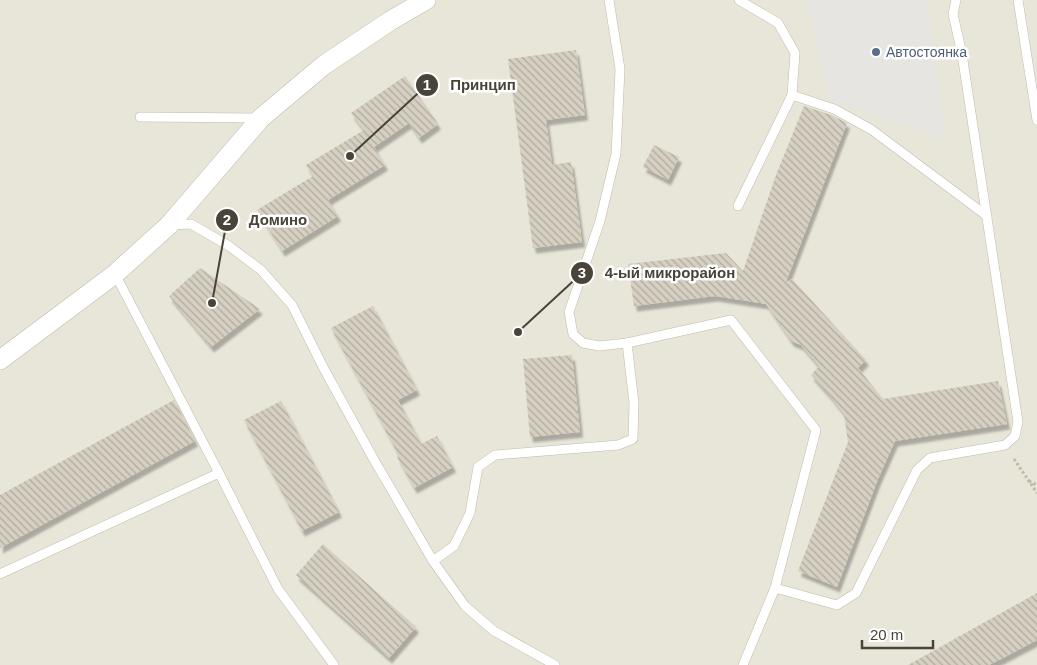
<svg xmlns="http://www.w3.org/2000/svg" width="1037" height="665" font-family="Helvetica,sans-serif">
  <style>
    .residential { fill: #e8e5d9 }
    .parking { fill: #e6e5e2 }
    .building { fill: url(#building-back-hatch); filter: url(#shadow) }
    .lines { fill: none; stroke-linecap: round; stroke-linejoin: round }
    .lane-casing { stroke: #bfbbae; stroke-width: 10 }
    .street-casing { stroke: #bfbbae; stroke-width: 20 }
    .path { stroke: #c0b9a0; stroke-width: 3; stroke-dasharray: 2.5 2.5; stroke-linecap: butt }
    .lane { stroke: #fff; stroke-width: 9 }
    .street { stroke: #fff; stroke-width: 19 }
    .service-dot { fill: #5c6f8a; stroke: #fff; stroke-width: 2 }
    .labels { text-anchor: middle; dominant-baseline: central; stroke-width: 5; stroke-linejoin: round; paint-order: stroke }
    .service-label { font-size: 14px; fill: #4e5e75; stroke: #fff; text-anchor: start }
    .leader { fill: none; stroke: #484439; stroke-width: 2 }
    .callout-dot { fill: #484439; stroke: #fff; stroke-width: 2 }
    .mark-label { font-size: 15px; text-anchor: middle; font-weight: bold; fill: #fff }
    .callout-label { font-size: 15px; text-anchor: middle; font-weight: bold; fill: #484439; stroke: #fff; stroke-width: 5; stroke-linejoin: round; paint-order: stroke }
  </style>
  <defs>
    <pattern id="building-back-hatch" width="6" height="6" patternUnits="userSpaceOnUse" patternTransform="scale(1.25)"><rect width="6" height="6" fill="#d5d0c1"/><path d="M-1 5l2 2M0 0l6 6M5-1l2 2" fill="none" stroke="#afaa9e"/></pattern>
    <filter id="shadow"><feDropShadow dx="3" dy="5.5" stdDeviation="1" flood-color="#0004"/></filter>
  </defs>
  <rect width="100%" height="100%" fill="#f4f3eb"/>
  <!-- residential -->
  <rect class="residential" x="0" y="0" width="1037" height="665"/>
  <!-- parking -->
  <polygon class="parking" points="805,0 927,0 946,138 830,101 808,3"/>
  <!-- building -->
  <g class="building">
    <polygon points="576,50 585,115 546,120 552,165 571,162 582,242 533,248 508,59"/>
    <polygon points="405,76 438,124 419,138 409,123 374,147 385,165 328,200 338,216 282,251 257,210 313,176 306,165 364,130 351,113"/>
    <polygon points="804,106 831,115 847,123 786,282 792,279 866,360 858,368 883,399 998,381 1007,424 895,441 878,479 837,587 798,571 848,442 844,414 829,395 811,375 819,366 801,345 791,341 766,304 715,296 634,306 628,264 726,253 743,271 776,175"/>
    <polygon points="654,145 679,157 668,180 643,167"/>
    <polygon points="200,268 260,309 211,347 169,296"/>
    <polygon points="373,306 417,390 398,400 421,444 437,436 453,467 414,488 397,457 399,456 331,328"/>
    <polygon points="572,355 580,432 530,437 523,359"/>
    <polygon points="174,400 195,441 0,548 0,495"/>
    <polygon points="281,401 339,512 302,531 244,420"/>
    <polygon points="323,544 416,627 389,658 296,575"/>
    <polygon points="1037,593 1037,640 989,665 908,665"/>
  </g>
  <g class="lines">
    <defs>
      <g id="lane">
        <polyline points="609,0 620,69 616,154 600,221 569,312 573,334 583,343 599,346 627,343"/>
        <polyline points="1018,0 1037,120"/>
        <polyline points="792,95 834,109 872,130 987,216"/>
        <polyline points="140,117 261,118"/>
        <polyline points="738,206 792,95 795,53 778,23 739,0"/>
        <polyline points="170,225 191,224 229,246 261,270 292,305 323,367 373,458 433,561 465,606 494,631 555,665"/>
        <polyline points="219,473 278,589 334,665"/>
        <polyline points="433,561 454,546 470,513 478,467 495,455 618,445 633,439 634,403 627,343 731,320 816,430 775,588"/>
        <polyline points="0,574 219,473 115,274"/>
        <polyline points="743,665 775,588 837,605 856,593 917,470 930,458 1005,445 1015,436 1018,422 962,54 953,14 956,0"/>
      </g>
      <polyline id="street" points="0,360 115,274 169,225 261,118 324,65 390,21 426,0"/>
    </defs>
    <!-- lane casing -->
    <use href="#lane" class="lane-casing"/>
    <!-- street casing -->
    <use href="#street" class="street-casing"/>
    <!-- path -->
    <g class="path">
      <polyline points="1014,459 1037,493"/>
      <polyline points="1029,481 1037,485"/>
    </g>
    <!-- lane -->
    <use href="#lane" class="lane"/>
    <!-- street -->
    <use href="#street" class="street"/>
  </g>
  <!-- markers -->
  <circle class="service-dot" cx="876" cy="52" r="5"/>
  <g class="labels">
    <!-- service labels -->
    <g class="service-label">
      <text x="886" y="52">Автостоянка</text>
    </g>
  </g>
  <!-- callouts -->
  <path class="leader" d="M350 156L427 85M212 303L227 220M518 332L582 273"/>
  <g class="callout-dot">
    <circle cx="350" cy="156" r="5"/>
    <circle cx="212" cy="303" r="5"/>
    <circle cx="518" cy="332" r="5"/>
    <circle cx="427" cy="85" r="12"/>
    <circle cx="227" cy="220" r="12"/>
    <circle cx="582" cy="273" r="12"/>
  </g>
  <g class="mark-label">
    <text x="427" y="90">1</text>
    <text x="227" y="225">2</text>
    <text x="582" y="278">3</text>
  </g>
  <g class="callout-label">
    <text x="483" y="90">Принцип</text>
    <text x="278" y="225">Домино</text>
    <text x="670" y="278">4-ый микрорайон</text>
  </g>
  <!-- scale -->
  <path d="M862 640v8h71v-8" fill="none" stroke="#484439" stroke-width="2.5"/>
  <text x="870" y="640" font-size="15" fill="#484439" stroke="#ffffff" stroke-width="4" paint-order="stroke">20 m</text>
</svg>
